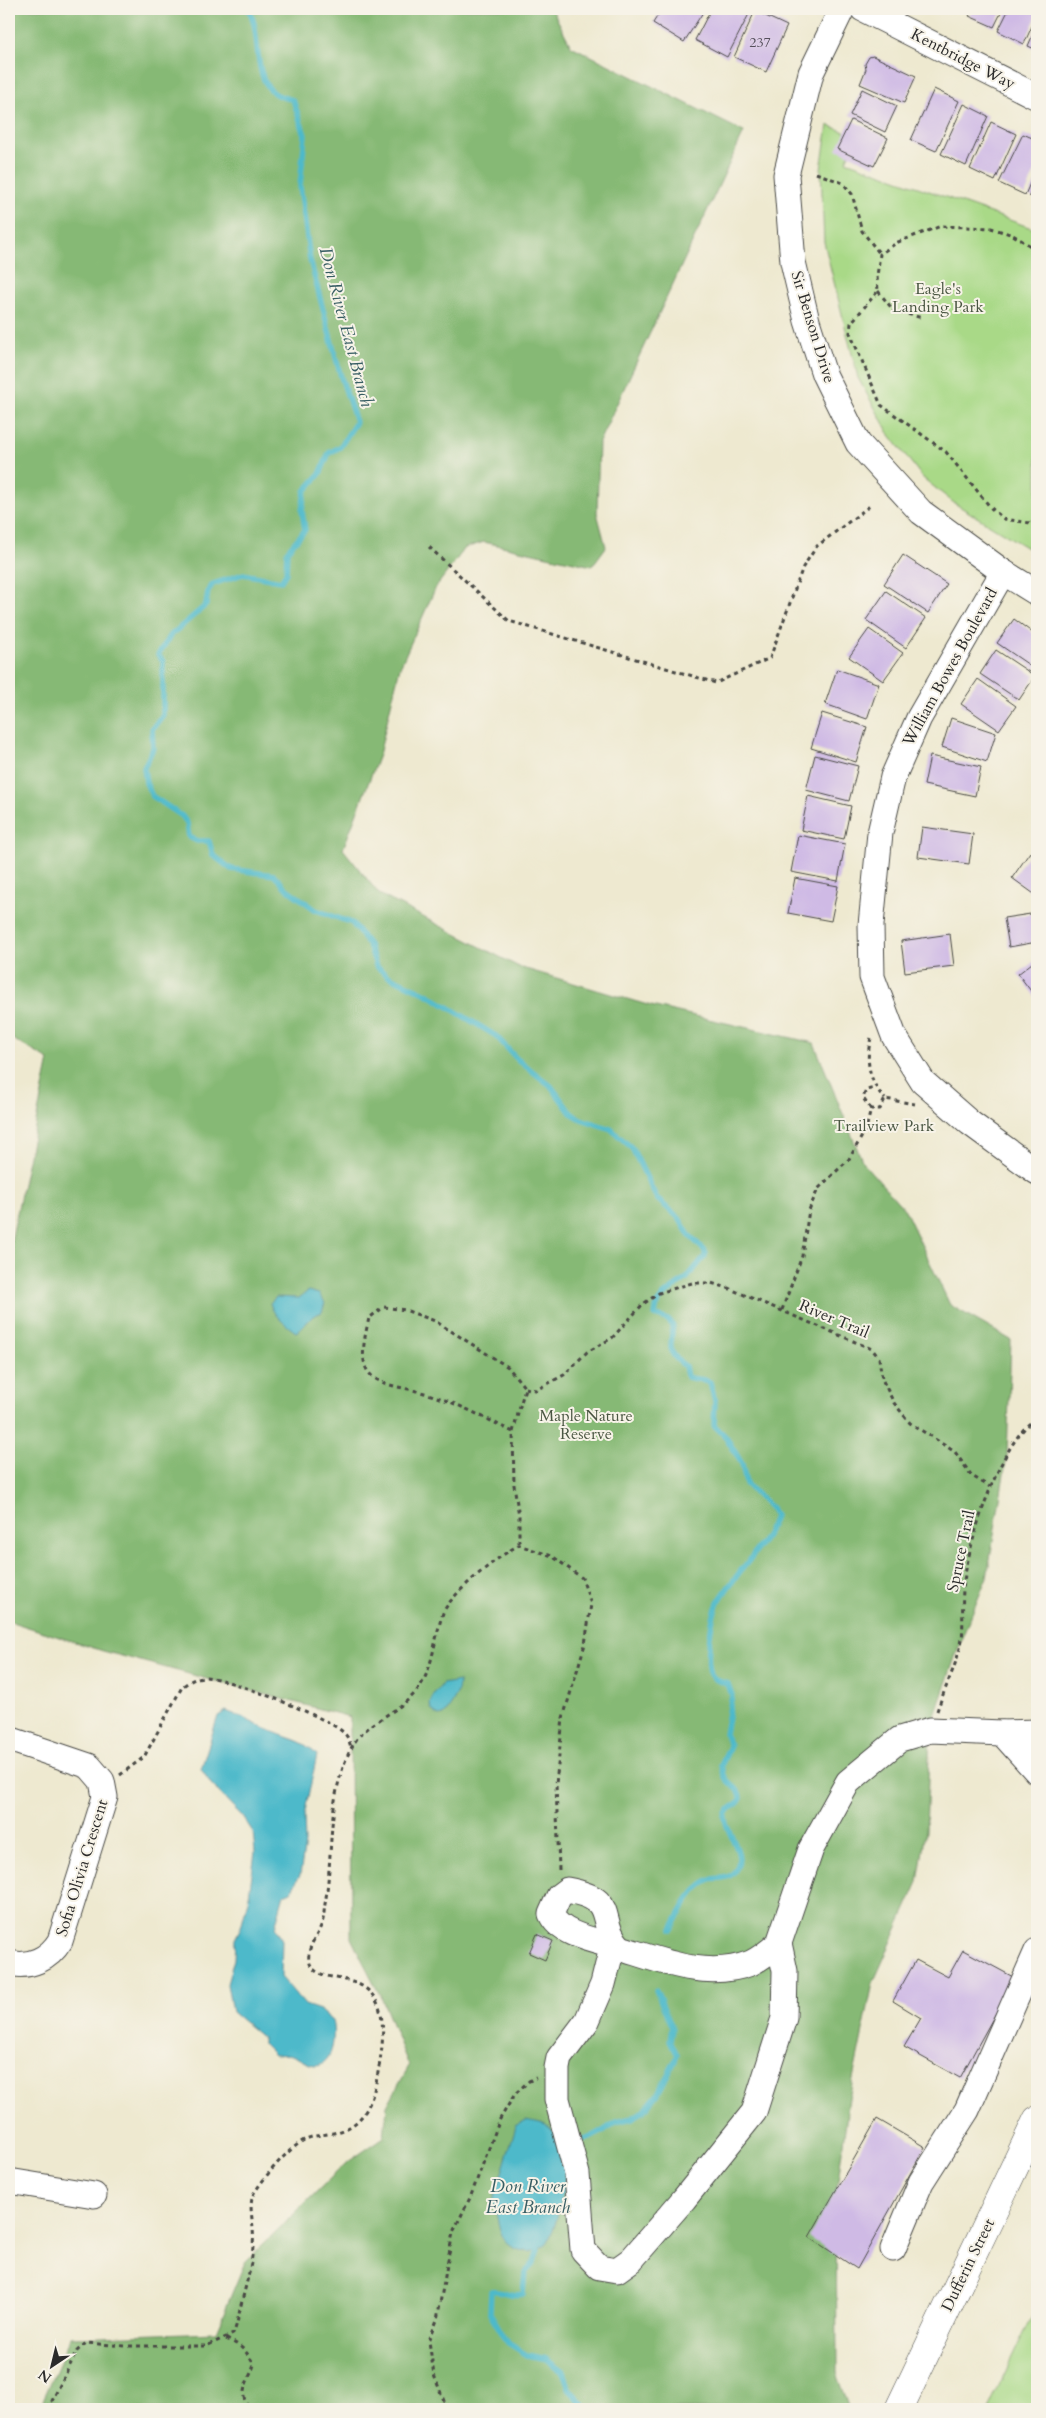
<svg xmlns="http://www.w3.org/2000/svg" width="1046" height="2418" font-family="Cardo,serif">
  <style>
    .green { fill: #a9d987; stroke: #6a8259 }
    .forest { fill: #86b974; stroke: #587250 }
    .water { fill: #4eb9ca; stroke: #3c727a }
    .lines { fill: none; stroke-linecap: round; stroke-linejoin: round }
    .stream { stroke: #4eb9ca; stroke-width: 5.5 }
    .building { fill: #cfbae5 }
    .minor-casing { stroke: #484844; stroke-width: 27 }
    .major-casing { stroke: #484844; stroke-width: 29 }
    .path { stroke: #484844; stroke-width: 3; stroke-dasharray: 4 4; stroke-linecap: butt }
    .minor { stroke: #fff; stroke-width: 25 }
    .major { stroke: #fff; stroke-width: 28 }
    .labels { text-anchor: middle; dominant-baseline: central; stroke-width: 4; stroke-linejoin: round; paint-order: stroke }
    .number-label { font-size: 14px; fill: #544f5a }
    .street-label { font-size: 16px; fill: #2b2b2b; stroke: #f7f3e8 }
    .park-label { font-size: 16px; fill: #4a5642; stroke: #f7f3e8 }
    .water-label { font-size: 18px; font-style: italic; fill: #375d63; stroke: #f7f3e8 }
  </style>
  <rect width="100%" height="100%" fill="#f7f3e8"/>
  <filter id="ink" filterUnits="userSpaceOnUse"><feTurbulence type="fractalNoise" baseFrequency=".02" numOctaves="2"/><feDisplacementMap in="SourceGraphic" scale="10" xChannelSelector="R" yChannelSelector="G"/><feConvolveMatrix kernelMatrix="1 2 1 2 8 2 1 2 1" color-interpolation-filters="sRGB"/></filter>
  <filter id="wash" filterUnits="userSpaceOnUse"><feTurbulence type="fractalNoise" baseFrequency=".0096" numOctaves="4" result="noise"/><feDisplacementMap in="SourceGraphic" scale="20" xChannelSelector="R" yChannelSelector="G"/><feGaussianBlur stdDeviation="1.12" result="paint"/><feColorMatrix in="noise" values="0 0 0 0 0 0 0 0 0 0 0 0 0 0 0 0 0 1.4 0 .05"/><feComposite in="paint" operator="in"/></filter>
  <g filter="url(#wash)">
    <rect width="100%" height="100%" fill="#eee9d0"/>
    <!-- green -->
    <g class="green">
      <polygon points="828,125 857,137 846,161 1037,230 1037,554 954,503 923,478 890,435 858,378 824,242 821,169"/>
      <polygon points="1037,2305 1037,2409 988,2409"/>
    </g>
    <!-- forest -->
    <polygon class="forest" points="9,9 552,9 571,46 744,132 599,442 597,513 606,547 592,566 484,542 465,548 436,587 400,667 379,755 343,849 379,894 519,967 651,1006 814,1043 863,1163 905,1210 950,1305 1011,1340 1007,1456 987,1577 961,1640 930,1730 926,1831 918,1882 873,1983 849,2098 836,2196 837,2373 850,2409 39,2409 71,2337 216,2332 245,2262 345,2164 384,2137 387,2106 409,2066 382,1999 351,1938 350,1717 103,1651 9,1621 9,1251 49,1060 9,1037"/>
    <!-- water -->
    <g class="water">
      <path d="M308 1291 319 1294 325 1303 322 1312 313 1316 297 1333C285 1324 274 1317 270 1303L276 1297 299 1298Z"/>
      <path d="M459 1681C460 1693 451 1706 444 1715L439 1716C422 1704 433 1698 442 1684Z"/>
      <path d="M226 1711C244 1717 259 1727 276 1733 295 1741 301 1739 317 1755L304 1816 305 1843 300 1875 291 1891 284 1894 275 1927 282 1940 281 1977 305 2005 320 2010 332 2020C335 2032 335 2065 315 2065 306 2064 301 2059 294 2056 289 2053 280 2055 274 2055L263 2044V2038L232 2012 227 1984 234 1959 235 1939 241 1927 249 1896 255 1852 253 1832 243 1817 212 1785 201 1769 218 1716Z"/>
      <path d="M526 2120C534 2122 544 2122 551 2129 559 2137 566 2157 567 2168 567 2179 554 2235 547 2243 543 2247 535 2250 530 2252 496 2249 501 2225 493 2202L516 2126Z"/>
    </g>
    <g class="lines">
      <!-- stream -->
      <g class="stream">
        <path d="M248 9C262 28 251 76 274 93 279 97 287 98 293 100L305 135 300 186 310 260 341 377 356 422 340 447 329 453 320 474 305 491 302 511 305 530 287 551 286 573 281 581 243 574 213 584 208 591 206 605 171 635 158 655 163 661V715L152 729 153 748 144 768 146 783 152 796 182 816 187 823 189 837 197 841H209L213 855 231 869 274 875 287 889 316 910 352 923 369 945 376 966 388 976 427 994 496 1036 517 1059 551 1086 571 1113 581 1119 611 1129 632 1148 657 1199 679 1218 689 1235 705 1251V1256L687 1278 664 1295 657 1304 655 1315 668 1320 673 1326C670 1347 667 1353 685 1366L687 1377C695 1380 702 1378 710 1382L715 1401 714 1425 726 1437 742 1464 746 1484 771 1508 775 1516C764 1549 735 1573 718 1603 711 1617 706 1657 710 1672 713 1680 721 1682 728 1684L732 1695 725 1734 730 1746 721 1766C723 1771 724 1777 727 1780 732 1786 740 1789 740 1798 739 1808 724 1807 725 1818 727 1837 751 1857 731 1875 725 1880 719 1877 713 1879 692 1886 681 1912 672 1929"/>
        <polyline points="575,2143 603,2131 616,2122 632,2118 644,2111 657,2095 674,2063 677,2055 670,2040 672,2028 656,1990"/>
        <path d="M535 2243 538 2249 534 2262 525 2272 523 2294C512 2298 502 2289 491 2291L490 2313 508 2343 527 2355 546 2359 563 2372 570 2390 588 2409"/>
      </g>
    </g>
    <g id="blocks">
      <!-- building -->
      <g class="building">
        <polygon points="662,9 705,9 684,42 653,23"/>
        <polygon points="711,9 751,10 727,57 695,40"/>
        <polygon points="973,9 1003,9 994,27 969,16"/>
        <polygon points="1009,9 1037,9 1037,15 1024,44 998,31"/>
        <polygon points="755,11 787,26 766,72 734,57"/>
        <polygon points="1037,25 1037,50 1028,46"/>
        <polygon points="873,56 916,76 904,103 860,84 866,69 865,64 869,57"/>
        <polygon points="862,89 897,106 885,132 850,115"/>
        <polygon points="934,89 959,101 936,151 911,140"/>
        <polygon points="964,104 988,116 966,166 941,154"/>
        <polygon points="851,120 888,138 874,166 837,149"/>
        <polygon points="991,122 1016,134 995,181 970,169"/>
        <polygon points="1023,134 1037,140 1037,167 1025,195 999,183"/>
        <polygon points="1037,179 1037,199 1029,196"/>
        <polygon points="903,555 947,584 928,613 884,584"/>
        <polygon points="886,591 926,618 906,648 866,620"/>
        <polygon points="1014,619 1037,636 1037,666 1035,669 997,643"/>
        <polygon points="869,629 903,653 883,681 849,657"/>
        <polygon points="996,650 1035,676 1019,700 980,674"/>
        <polygon points="837,669 879,684 867,719 825,704"/>
        <polygon points="978,679 1016,706 999,730 961,704"/>
        <polygon points="822,713 867,727 856,762 811,748"/>
        <polygon points="951,718 996,733 987,762 942,747"/>
        <polygon points="815,755 858,766 849,801 806,790"/>
        <polygon points="930,756 981,767 975,796 924,785"/>
        <polygon points="808,796 851,806 844,839 801,830"/>
        <polygon points="922,827 973,834 969,864 918,857"/>
        <polygon points="798,835 845,844 838,881 791,872"/>
        <polygon points="1030,852 1037,858 1037,896 1012,878"/>
        <polygon points="795,878 838,886 831,921 788,913"/>
        <polygon points="1037,913 1037,942 1009,947 1004,918"/>
        <polygon points="950,934 954,966 905,972 901,941"/>
        <polygon points="1037,959 1037,999 1018,974"/>
        <polygon points="537,1934 553,1941 545,1960 529,1953"/>
        <polygon points="963,1950 1015,1978 960,2078 904,2047 921,2018 893,2001 916,1960 948,1977"/>
        <polygon points="877,2119 925,2147 857,2269 809,2237"/>
      </g>
    </g>
  </g>
  <g filter="url(#ink)">
    <use href="#blocks" fill-opacity="0" stroke="#484844" stroke-width="1"/>
    <g class="lines">
      <defs>
        <g id="minor">
          <polyline points="842,9 811,73 786,175 793,262 807,321 824,374 858,443 921,512 1003,572 1037,593"/>
          <polyline points="863,9 1037,97"/>
          <polyline points="1003,572 919,718 893,777 880,833 871,925 872,977 894,1036 923,1082 970,1123 1037,1172"/>
          <polyline points="1002,1733 1037,1772"/>
          <path d="M9 1739 89 1766 102 1781 105 1797 60 1941C49 1959 30 1968 9 1963"/>
          <path d="M567 1890C621 1900 594 1918 620 1948 599 1941 560 1936 551 1914L559 1896Z"/>
          <path d="M779 1943C771 1950 761 1958 751 1963 707 1980 662 1961 620 1948L610 1956 603 1984 587 2021 559 2058 557 2068V2099L577 2174 583 2250 599 2267 617 2270 631 2260 684 2199 754 2112 784 2018 785 1971 779 1943 811 1849 848 1782 900 1739 930 1730 1002 1733 1037 1732"/>
          <polyline points="9,2181 94,2195"/>
          <polyline points="893,2249 921,2182 967,2110 1037,1951"/>
        </g>
        <polyline id="major" points="899,2409 1037,2120"/>
      </defs>
      <!-- minor casing -->
      <use href="#minor" class="minor-casing"/>
      <!-- major casing -->
      <use href="#major" class="major-casing"/>
      <!-- path -->
      <g class="path">
        <polyline points="816,173 843,183 852,194 862,231 880,254"/>
        <polyline points="1037,250 1013,235 991,228 941,226 898,242 880,254 877,276 878,291 851,323 850,333 881,405 946,452 991,508 1004,519 1037,524"/>
        <polyline points="878,291 894,311 923,318"/>
        <polyline points="429,547 509,621 716,683 770,658 803,567 817,546 871,505"/>
        <path d="M871 1038C865 1060 869 1082 885 1099"/>
        <polyline points="871,1109 863,1098 866,1090 875,1088"/>
        <polyline points="782,1310 802,1256 809,1210 818,1189 849,1159 866,1129 871,1109 880,1109 885,1099 915,1104"/>
        <polyline points="525,1388 536,1390 564,1375 587,1352 612,1338 643,1304 659,1293 692,1283 711,1283 728,1288 872,1349 879,1358 882,1379 894,1403 910,1423 955,1452 972,1476 990,1487"/>
        <path d="M513 1432 525 1388 508 1367 435 1321 405 1310 384 1307 369 1318C366 1332 360 1354 366 1368 373 1385 401 1387 417 1391 452 1400 481 1416 513 1432L514 1485 519 1516V1545"/>
        <path d="M937 1711C944 1690 959 1659 962 1639 964 1620 961 1600 964 1581 970 1539 1000 1440 1037 1418"/>
        <path d="M120 1775 144 1757 182 1687C189 1681 197 1677 206 1677 228 1678 331 1718 345 1734 349 1738 350 1744 351 1748"/>
        <path d="M226 2339C241 2345 247 2351 254 2365 249 2381 235 2396 252 2409"/>
        <path d="M48 2409 77 2351 86 2343 126 2346H206L233 2334C238 2323 239 2312 242 2301 248 2276 255 2255 253 2228 252 2216 248 2200 256 2190 268 2173 285 2152 304 2140 313 2135 326 2135 337 2132 368 2124 374 2095 379 2067 401 1948 316 1997 309 1960 307 1946 318 1936 322 1923 324 1918 324 1910 325 1904 334 1852 326 1793 353 1745 365 1722 403 1711 419 1688 434 1666 434 1638 443 1613 451 1593 500 1555 519 1545L552 1556 582 1578 591 1604 585 1644 563 1718 556 1784 559 1870"/>
        <polyline points="447,2409 434,2375 429,2341 437,2320 453,2232 470,2198 500,2119 515,2094 529,2081 536,2078"/>
      </g>
      <!-- minor -->
      <use href="#minor" class="minor"/>
      <!-- major -->
      <use href="#major" class="major"/>
    </g>
  </g>
  <g class="labels">
    <!-- number labels -->
    <g class="number-label">
      <text x="760" y="42">237</text>
    </g>
    <!-- street labels -->
    <g class="street-label">
      <text transform="translate(963 59) rotate(27)">Kentbridge Way</text>
      <text transform="translate(813 327) rotate(73)">Sir Benson Drive</text>
      <text transform="translate(950 667) rotate(-61)">William Bowes Boulevard</text>
      <text transform="translate(834 1319) rotate(23)">River Trail</text>
      <text transform="translate(961 1551) rotate(-78)">Spruce Trail</text>
      <text transform="translate(82 1868) rotate(-73)">Sofia Olivia Crescent</text>
      <text transform="translate(968 2265) rotate(-64)">Dufferin Street</text>
    </g>
    <!-- park labels -->
    <g class="park-label">
      <text x="938" y="289">Eagle's<tspan x="938" dy="18">Landing Park</tspan></text>
      <text x="884" y="1126">Trailview Park</text>
      <text x="586" y="1416">Maple Nature<tspan x="586" dy="18">Reserve</tspan></text>
    </g>
    <!-- water labels -->
    <g class="water-label">
      <text transform="translate(346 327) rotate(75)">Don River East Branch</text>
      <text x="528" y="2186">Don River<tspan x="528" dy="21">East Branch</tspan></text>
    </g>
  </g>
  <!-- margin -->
  <rect width="1046" height="2418" fill="none" stroke="#f7f3e8" stroke-width="30"/>
  <!-- north arrow -->
  <g transform="translate(52 2366) rotate(215)" stroke="#f7f3e8" stroke-width="4" paint-order="stroke">
  <path d="M0-4L9 19L0 12L-9 19Z" fill="#2b2b2b"/>
  <text y="-8" font-size="14" font-weight="bold" text-anchor="middle" fill="#2b2b2b">N</text>
  </g>
</svg>
